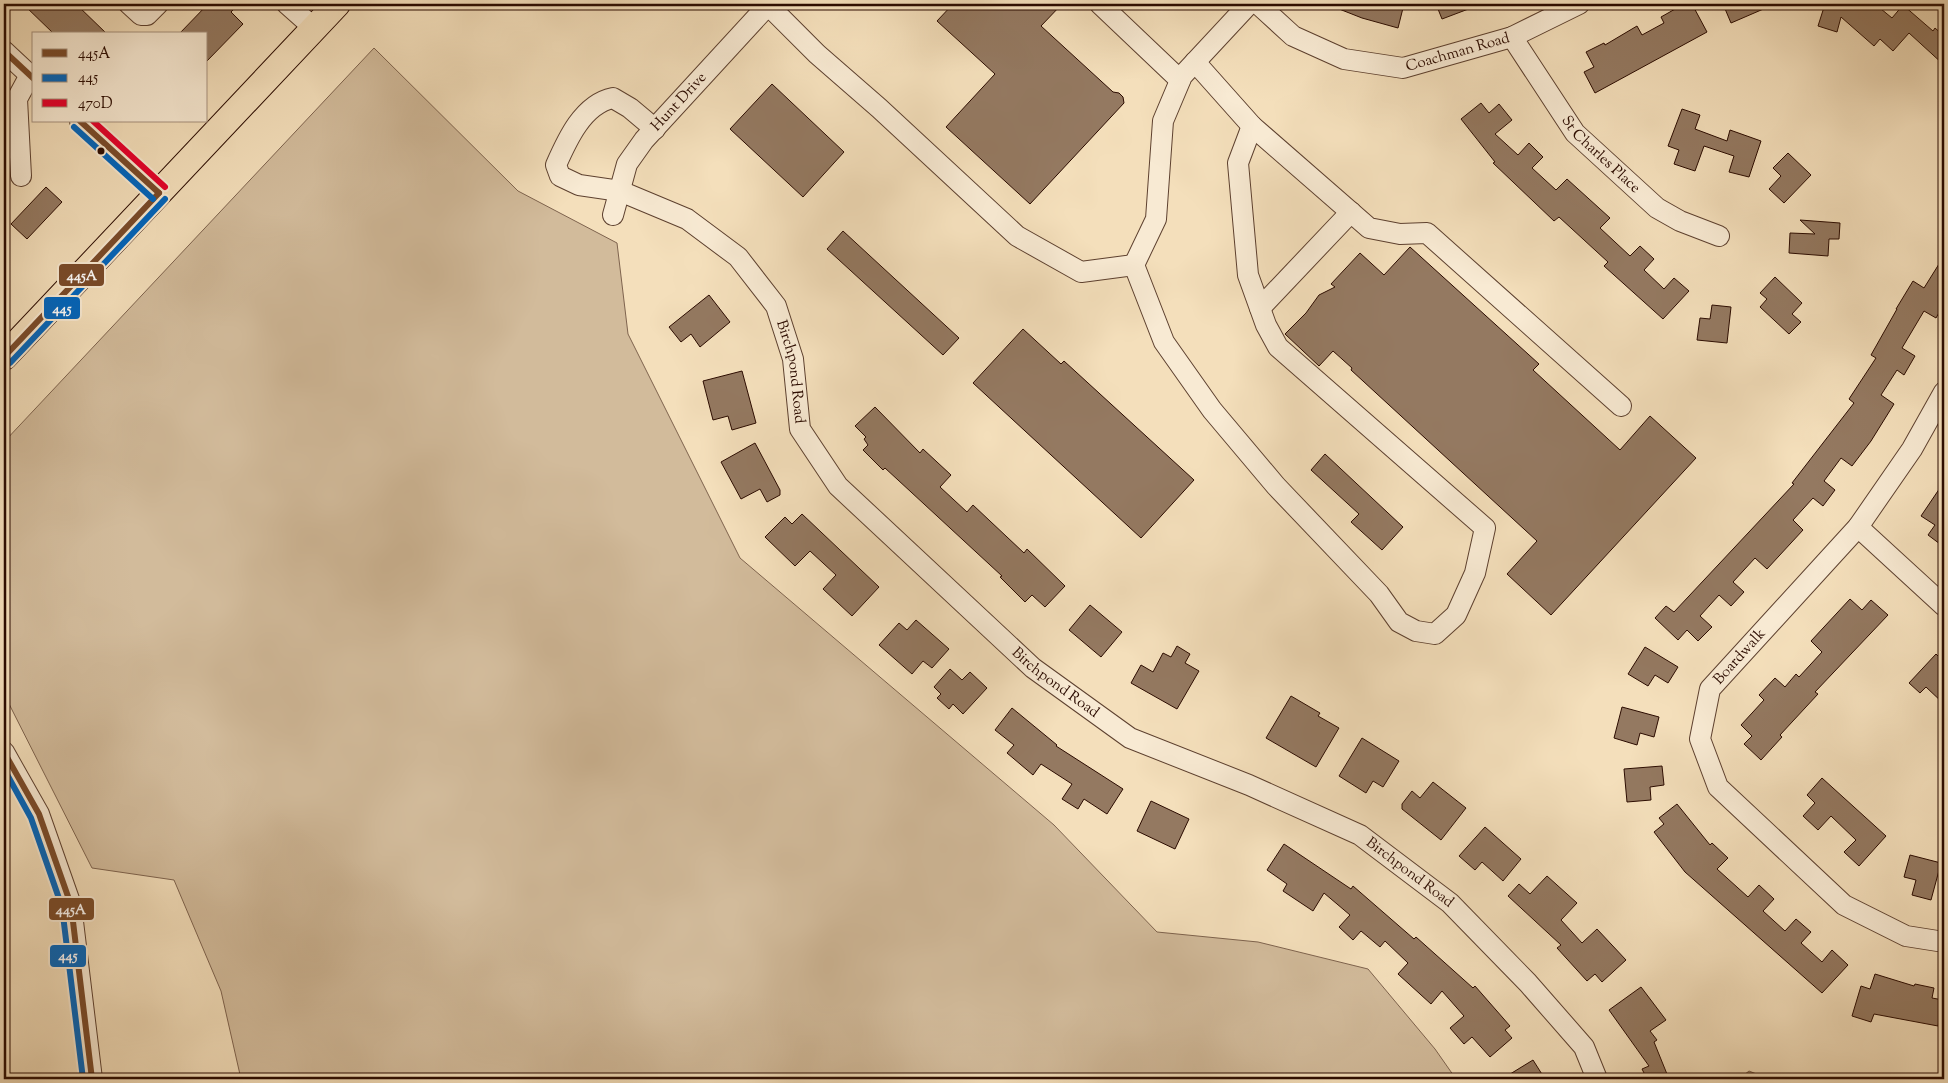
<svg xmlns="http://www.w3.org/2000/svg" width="1948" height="1083" font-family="'Sorts Mill Goudy',serif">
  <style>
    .green { fill: #d2bb9b; stroke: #7e634e }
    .water { fill: #b0977b; stroke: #7b5f4a }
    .building { fill: #947961; stroke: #2b0b00 }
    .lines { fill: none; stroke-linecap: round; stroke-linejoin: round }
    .minor-casing { stroke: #5d402f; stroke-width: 22 }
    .major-casing { stroke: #2b0b00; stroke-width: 28 }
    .minor { stroke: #f8ead3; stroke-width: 20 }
    .major { stroke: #f4dfbb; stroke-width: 26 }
    .bus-1-casing { stroke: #f8ead3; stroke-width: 10 }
    .bus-2-casing { stroke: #f8ead3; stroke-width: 10 }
    .bus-3-casing { stroke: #f8ead3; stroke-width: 10 }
    .bus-1 { stroke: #7a4b2a; stroke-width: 6 }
    .bus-2 { stroke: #0065bd; stroke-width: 6 }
    .bus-3 { stroke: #e4002b; stroke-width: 6 }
    .bus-dot { fill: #2b0b00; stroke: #f8ead3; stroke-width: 2 }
    .labels { text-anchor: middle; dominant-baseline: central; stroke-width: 4; stroke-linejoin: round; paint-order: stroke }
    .street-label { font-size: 15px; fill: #2b0b00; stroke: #f8ead3 }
    .line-badge { stroke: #f8ead3; stroke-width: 2 }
    .badge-label { font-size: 14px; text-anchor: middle; font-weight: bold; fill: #fff }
  </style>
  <rect width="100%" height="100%" fill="#f4dfbb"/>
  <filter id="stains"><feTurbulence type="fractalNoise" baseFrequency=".004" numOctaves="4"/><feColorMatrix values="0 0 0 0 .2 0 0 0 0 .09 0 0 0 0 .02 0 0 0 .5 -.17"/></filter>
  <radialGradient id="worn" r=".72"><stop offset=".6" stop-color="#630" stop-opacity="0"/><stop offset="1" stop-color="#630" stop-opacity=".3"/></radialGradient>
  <!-- green -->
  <polygon class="green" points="374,48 518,191 617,243 628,334 740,558 1054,825 1157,932 1258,942 1368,969 1435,1049 1456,1079 241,1079 221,991 174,880 92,868 4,694 4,442"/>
  <!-- water -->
  <polygon class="water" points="1749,1071 1769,1079 1739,1079"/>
  <!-- building -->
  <g class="building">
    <polygon points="23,4 76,4 107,34 54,34"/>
    <polygon points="208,4 239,4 231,12 243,24 206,62 206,34 179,34"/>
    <polygon points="953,4 1062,4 1041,26 1113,92 1119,93 1123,97 1124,103 1030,204 946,127 995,74 937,21"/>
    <polygon points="1329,4 1404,4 1398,28 1362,18 1329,5"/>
    <polygon points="1436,4 1479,4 1479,5 1442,19"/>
    <polygon points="1684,4 1692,4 1707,32 1595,93 1584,72 1594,67 1586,52 1604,43 1605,45 1637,26 1642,35 1664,23 1661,17"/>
    <polygon points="1723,4 1775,4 1731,23"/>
    <polygon points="1825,4 1875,4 1892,18 1903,5 1933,31 1935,28 1944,36 1944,65 1909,33 1893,51 1880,39 1874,46 1841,17 1837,32 1818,26"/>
    <polygon points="772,84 844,152 803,197 730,129"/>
    <polygon points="1481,103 1489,113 1499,104 1512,120 1495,134 1518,155 1529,143 1543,157 1532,168 1556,190 1567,179 1610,218 1600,228 1630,256 1640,246 1654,259 1644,270 1664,289 1674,278 1689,291 1663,319 1604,266 1608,262 1559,217 1554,221 1493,163 1495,162 1461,119"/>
    <polygon points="1682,109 1700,115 1695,129 1727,141 1730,130 1761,141 1749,177 1729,172 1734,156 1704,146 1695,171 1674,164 1679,150 1668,146"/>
    <polygon points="1788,153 1811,175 1784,203 1769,189 1781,176 1773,168"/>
    <polygon points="46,187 62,202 27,239 11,224"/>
    <polygon points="1800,220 1840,223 1839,239 1829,239 1828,256 1789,253 1790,233 1815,234"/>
    <polygon points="843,231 959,338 943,355 827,249"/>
    <polygon points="1410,247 1539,364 1533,370 1620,450 1650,416 1696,458 1551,615 1507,574 1537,541 1351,370 1352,368 1333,351 1319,366 1285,334 1306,313 1319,295 1335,287 1331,284 1360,253 1384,275"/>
    <polygon points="1944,256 1944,304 1936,318 1924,311 1902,348 1915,356 1904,375 1897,370 1881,395 1894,404 1871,441 1852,466 1841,458 1824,481 1835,490 1823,506 1813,498 1793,520 1803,530 1767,569 1755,558 1733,582 1744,592 1731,606 1719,595 1700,616 1712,627 1698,641 1687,630 1678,640 1655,618 1666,606 1674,612 1794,484 1792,483 1854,403 1849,399 1876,358 1871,355 1897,309 1896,309 1913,281 1924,288"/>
    <polygon points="1775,277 1802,303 1792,314 1801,322 1789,334 1760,307 1767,299 1760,293"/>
    <polygon points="709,295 730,322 700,347 691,334 681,342 669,327"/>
    <polygon points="1712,305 1731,307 1727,343 1697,340 1700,318 1710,319"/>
    <polygon points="1023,329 1061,364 1064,361 1194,480 1141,538 973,383"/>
    <polygon points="742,371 756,423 732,430 728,416 713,420 703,381"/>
    <polygon points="875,407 920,453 923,449 951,475 940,487 967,512 973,505 1024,553 1027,549 1065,586 1045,607 1032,595 1025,602 1000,577 1002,576 885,468 883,470 863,450 868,445 864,439 866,437 855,426"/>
    <polygon points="755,443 780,490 780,495 767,502 760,489 741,499 721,462"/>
    <polygon points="1325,454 1403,527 1382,550 1351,522 1359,514 1311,470"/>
    <polygon points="1944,482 1944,547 1928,535 1935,525 1921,516"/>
    <polygon points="802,514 879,587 852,616 823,589 836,575 810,551 795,566 765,537 785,517 792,524"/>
    <polygon points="1850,599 1862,610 1871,600 1888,615 1815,692 1818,694 1780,735 1782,737 1761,760 1744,744 1752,736 1741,725 1764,700 1759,695 1775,678 1785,687 1796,674 1799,677 1822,652 1811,641"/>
    <polygon points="1090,605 1122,632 1101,657 1069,630"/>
    <polygon points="916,620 949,649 932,668 923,661 912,674 879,645 899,623 907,630"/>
    <polygon points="1177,646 1190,654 1185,663 1199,671 1177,709 1131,683 1141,665 1153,672 1163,653 1171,657"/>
    <polygon points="1645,647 1678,667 1668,683 1655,675 1648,686 1628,674"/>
    <polygon points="1936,654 1944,662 1944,704 1926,687 1920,693 1909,683"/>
    <polygon points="950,669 962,680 970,672 987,688 963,714 953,704 949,709 937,698 941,694 934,687"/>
    <polygon points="1291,696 1320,713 1318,716 1339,728 1316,767 1266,738"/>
    <polygon points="1622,707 1659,717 1654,737 1640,733 1637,745 1614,738"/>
    <polygon points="1012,708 1057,745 1056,746 1123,789 1107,814 1084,799 1078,809 1062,799 1072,784 1041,764 1033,775 1007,753 1014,745 995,730"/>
    <polygon points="1362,738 1399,761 1383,787 1373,781 1366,793 1339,776"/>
    <polygon points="1662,766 1664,785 1650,787 1651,800 1627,802 1624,769"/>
    <polygon points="1822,778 1886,836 1859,866 1844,852 1856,840 1831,816 1818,830 1803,816 1815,803 1807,795"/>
    <polygon points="1433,782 1466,808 1441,840 1402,809 1402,804 1412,791 1420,798"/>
    <polygon points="1151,801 1189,819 1175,849 1137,831"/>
    <polygon points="1677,804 1710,845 1712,843 1728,858 1717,869 1748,897 1759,885 1774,899 1763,911 1785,931 1796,919 1811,932 1801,943 1822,962 1832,950 1848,965 1822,993 1685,872 1654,832 1664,824 1659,818"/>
    <polygon points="1485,827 1521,859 1503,881 1482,862 1475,870 1459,856"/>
    <polygon points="1284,844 1351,889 1353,886 1414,939 1416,937 1473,988 1475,986 1510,1026 1505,1030 1512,1038 1490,1057 1472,1037 1464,1044 1450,1028 1464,1016 1442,991 1431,1004 1398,974 1408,963 1385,941 1380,947 1361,931 1353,940 1339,927 1350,915 1324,893 1313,911 1283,891 1287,884 1267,870"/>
    <polygon points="1910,855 1941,863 1931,900 1912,895 1916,880 1904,877"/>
    <polygon points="1547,876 1577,903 1561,920 1582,943 1597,929 1626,960 1602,982 1595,974 1587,981 1557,948 1561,945 1508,896 1519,884 1530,894"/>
    <polygon points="1875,974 1914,986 1915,984 1934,988 1932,998 1943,1000 1938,1026 1874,1014 1871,1022 1852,1016 1861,986 1870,989"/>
    <polygon points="1641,987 1666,1020 1650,1031 1657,1040 1654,1042 1669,1079 1647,1079 1642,1069 1649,1066 1609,1010"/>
    <polygon points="1533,1060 1545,1079 1502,1079"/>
  </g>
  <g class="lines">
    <defs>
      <g id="minor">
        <polyline points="129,4 141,15 147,15 158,4"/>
        <polyline points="287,4 314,28"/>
        <polyline points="1100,4 1180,80"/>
        <polyline points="1249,4 1182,76 1163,121 1156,219 1134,265 1164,342 1212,410 1276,486 1379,594 1399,622 1416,631 1435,634 1456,615 1475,573 1485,528 1278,347 1266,325 1248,275 1238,163 1252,126"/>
        <path id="s1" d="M1258 4 1293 36 1344 59 1403 68 1512 37 1579 4"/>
        <polyline points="768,5 817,54 879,108 1017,236 1081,272 1134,265"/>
        <path id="s2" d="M1512 37 1575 133 1657 208 1680 221 1719 236"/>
        <polyline points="4,51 34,79"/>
        <polyline points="1195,62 1252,126 1369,228 1400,234 1427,233 1621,406"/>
        <polyline points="80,121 159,193"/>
        <path id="s3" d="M655 129 630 108 613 98C583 104 567 140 556 165L560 176 579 185 620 191 687 219 738 257 776 306 793 359 800 429 838 486 1033 668 1130 738 1249 785 1360 835 1450 903 1528 983 1584 1047 1597 1079"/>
        <polyline points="21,176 17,99 30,75"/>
        <path id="s4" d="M613 215 627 164 644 140 769 4"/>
        <polyline points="1260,308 1351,212"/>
        <polyline points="1944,392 1912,449 1858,527 1710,689 1700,739 1718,787 1844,905 1906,936 1944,942"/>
        <polyline points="1858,527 1944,606"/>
        <polyline points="4,752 39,814 71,905 92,1079"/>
      </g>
      <polyline id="major" points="4,357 337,4"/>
    </defs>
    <!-- minor casing -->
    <use href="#minor" class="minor-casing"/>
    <!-- major casing -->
    <use href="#major" class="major-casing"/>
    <!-- minor -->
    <use href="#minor" class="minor"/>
    <!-- major -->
    <use href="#major" class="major"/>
    <defs>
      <g id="bus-1">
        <polyline points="4,51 34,79"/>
        <polyline points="80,121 159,193"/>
        <polyline points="4,357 159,193"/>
        <polyline points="4,752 39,814 71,905 92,1079"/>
      </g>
      <g id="bus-2">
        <polyline points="74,127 153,199"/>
        <polyline points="10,363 165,199"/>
        <polyline points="4,769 31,818 62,907 83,1079"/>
      </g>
      <polyline id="bus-3" points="93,121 165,187"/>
    </defs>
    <!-- bus-1 casing -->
    <use href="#bus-1" class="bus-1-casing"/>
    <!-- bus-2 casing -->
    <use href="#bus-2" class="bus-2-casing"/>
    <!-- bus-3 casing -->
    <use href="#bus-3" class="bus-3-casing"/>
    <!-- bus-1 -->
    <use href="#bus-1" class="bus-1"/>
    <!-- bus-2 -->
    <use href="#bus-2" class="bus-2"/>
    <!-- bus-3 -->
    <use href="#bus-3" class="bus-3"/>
  </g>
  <!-- markers -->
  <circle class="bus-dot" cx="101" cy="151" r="4.5"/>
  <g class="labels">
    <!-- street labels -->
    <g class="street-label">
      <text stroke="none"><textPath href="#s1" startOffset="220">Coachman Road</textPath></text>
      <text stroke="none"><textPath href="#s4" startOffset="134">Hunt Drive</textPath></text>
      <text stroke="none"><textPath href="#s2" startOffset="148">St Charles Place</textPath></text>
      <text stroke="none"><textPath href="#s3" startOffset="484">Birchpond Road</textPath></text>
      <text transform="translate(1740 657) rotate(-48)">Boardwalk</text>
      <text stroke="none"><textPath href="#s3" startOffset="904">Birchpond Road</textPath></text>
      <text stroke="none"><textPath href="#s3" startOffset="1309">Birchpond Road</textPath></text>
    </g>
  </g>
  <g class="line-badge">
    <rect x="58" y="263" width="47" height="24" rx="5" fill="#7a4b2a"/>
    <rect x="43" y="296" width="38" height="24" rx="5" fill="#0065bd"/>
    <rect x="48" y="897" width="47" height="24" rx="5" fill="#7a4b2a"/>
    <rect x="49" y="944" width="38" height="24" rx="5" fill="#0065bd"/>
  </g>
  <g class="badge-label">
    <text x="82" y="280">445A</text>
    <text x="62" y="313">445</text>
    <text x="71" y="914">445A</text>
    <text x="68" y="960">445</text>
  </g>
  <!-- margin -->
  <rect width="1948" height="1083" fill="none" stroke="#f4dfbb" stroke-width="20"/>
  <rect x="5" y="5" width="1938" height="1073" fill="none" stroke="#2b0b00" stroke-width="2.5"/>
  <rect x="10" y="10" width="1928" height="1063" fill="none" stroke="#2b0b00"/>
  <!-- legend -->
  <rect x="32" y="32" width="175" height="90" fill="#f8ead3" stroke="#a6917f"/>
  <rect x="42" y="49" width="25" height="8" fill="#7a4b2a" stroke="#a6917f"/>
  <text x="78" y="58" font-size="15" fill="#2b0b00">445A</text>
  <rect x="42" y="74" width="25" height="8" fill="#0065bd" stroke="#a6917f"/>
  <text x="78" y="82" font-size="15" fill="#2b0b00">445</text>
  <rect x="42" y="99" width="25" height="8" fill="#e4002b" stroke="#a6917f"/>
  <text x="78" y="108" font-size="15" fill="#2b0b00">470D</text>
  <rect width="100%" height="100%" filter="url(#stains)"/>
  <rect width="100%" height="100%" fill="url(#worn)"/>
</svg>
